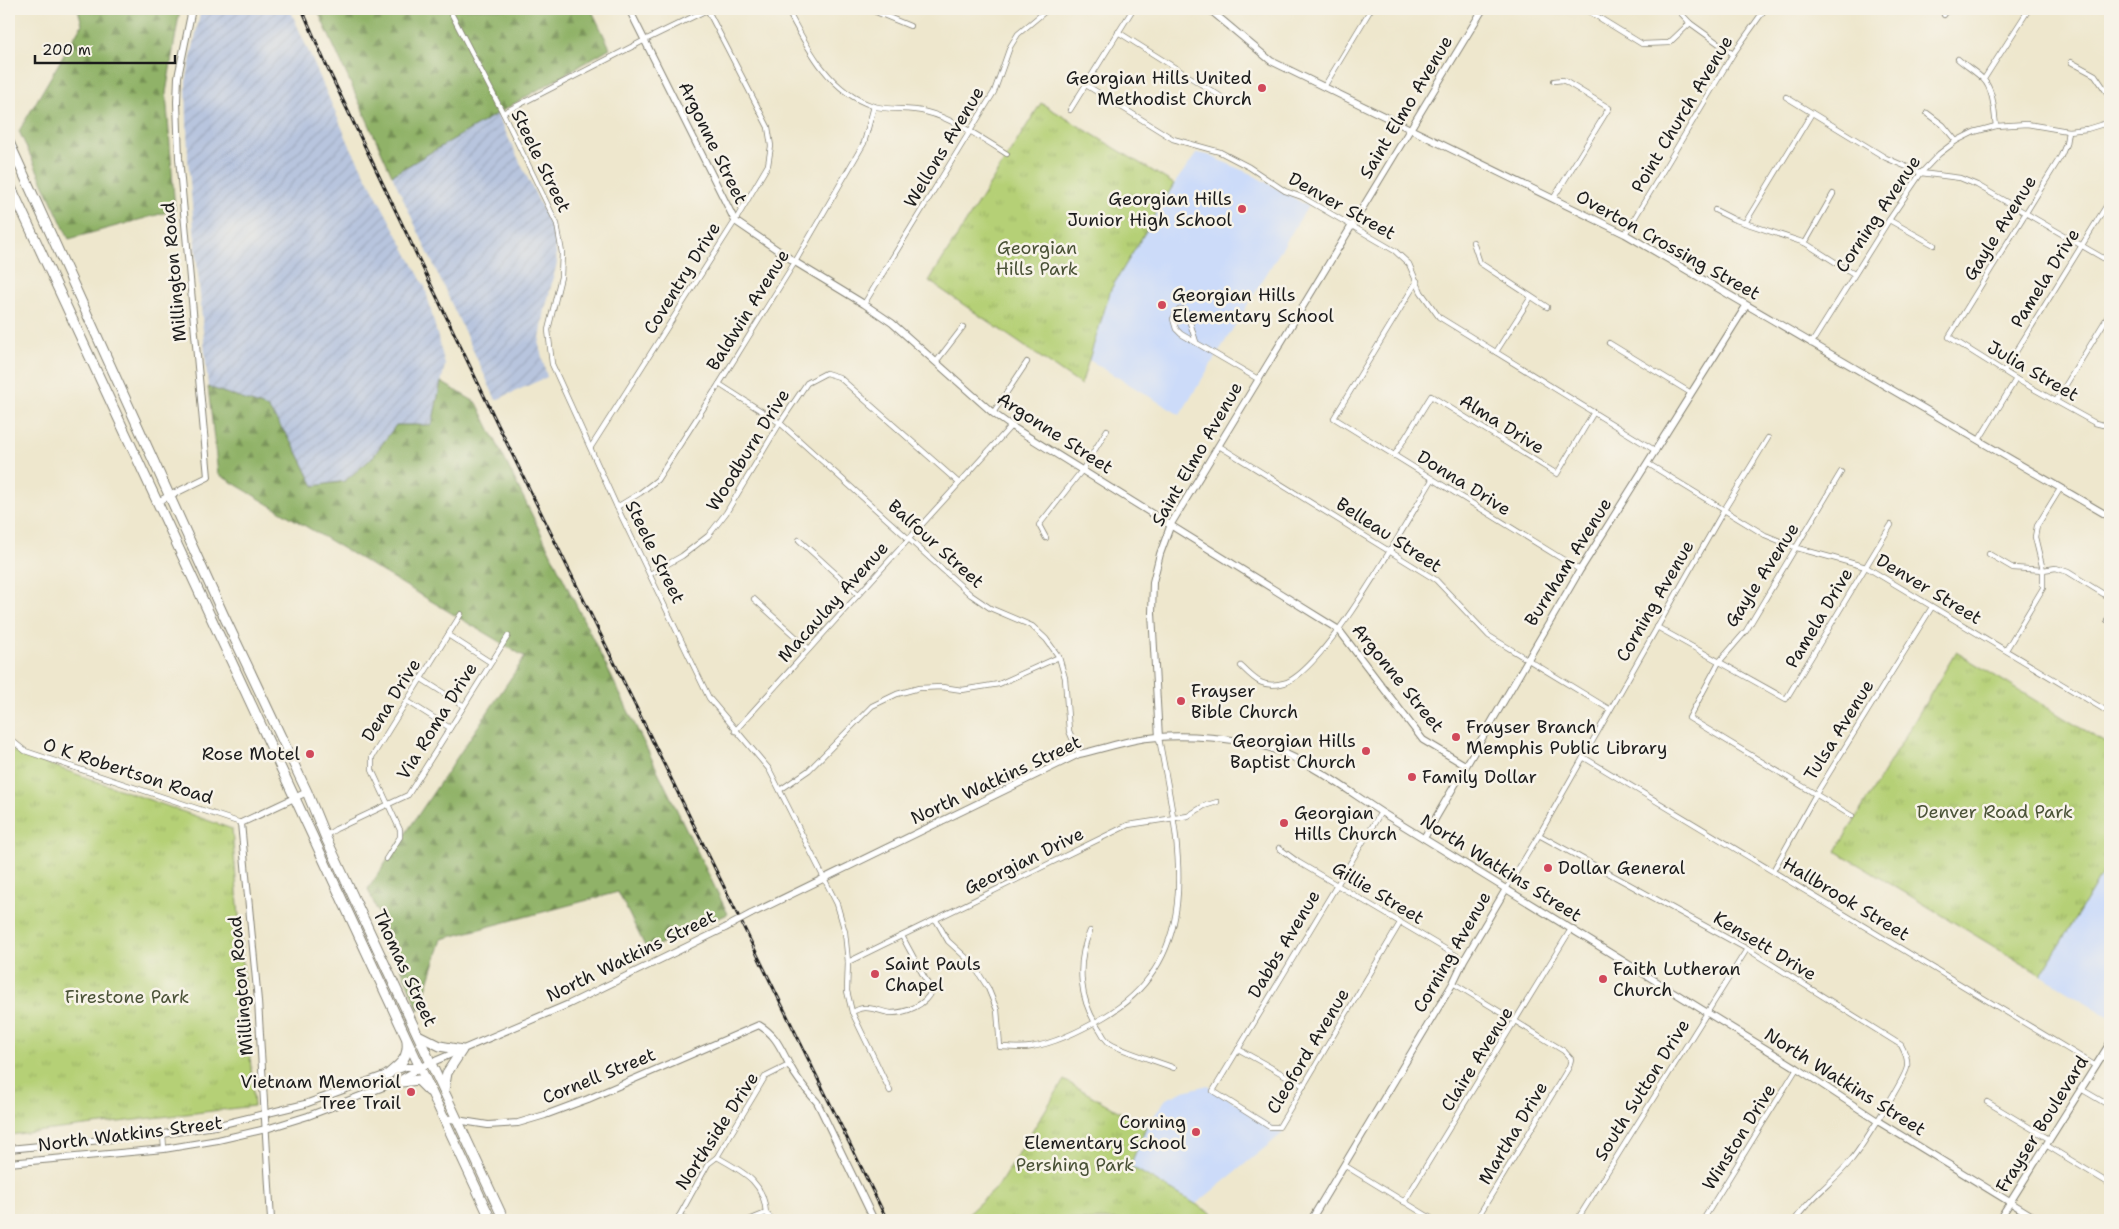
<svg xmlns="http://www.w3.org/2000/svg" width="2119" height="1229" font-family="'Shantell Sans',sans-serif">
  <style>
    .built { fill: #ccdbf9 }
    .industrial { fill: url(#industrial-furrows) }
    .forest { fill: url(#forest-firs); stroke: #566742 }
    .park { fill: url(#park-tufts); stroke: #687649 }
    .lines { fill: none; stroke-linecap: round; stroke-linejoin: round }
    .street-casing { stroke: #858274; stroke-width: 6 }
    .secondary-casing { stroke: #858274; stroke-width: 8 }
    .highway-casing { stroke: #858274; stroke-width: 11 }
    .street { stroke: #fff; stroke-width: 4.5 }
    .secondary { stroke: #fff; stroke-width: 6 }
    .highway { stroke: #fff; stroke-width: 9 }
    .rail-casing { stroke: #1c1c1c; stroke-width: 3 }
    .rail { stroke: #f7f3e8; stroke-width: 1; stroke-dasharray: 4; stroke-linecap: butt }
    .secondary-bridge-casing { stroke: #858274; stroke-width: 8; stroke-linecap: butt }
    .secondary-bridge { stroke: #fff; stroke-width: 6 }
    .poi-dot { fill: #d1495b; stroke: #f7f3e8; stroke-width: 2 }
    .labels { text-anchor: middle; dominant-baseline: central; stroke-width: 5; stroke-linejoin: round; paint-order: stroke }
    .poi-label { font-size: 18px; fill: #1c1c1c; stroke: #f7f3e8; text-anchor: start }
    .street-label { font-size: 18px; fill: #1c1c1c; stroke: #f7f3e8 }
    .park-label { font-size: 18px; fill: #4a5237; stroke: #f7f3e8 }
  </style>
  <defs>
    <pattern id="industrial-furrows" width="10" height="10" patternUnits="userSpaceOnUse" patternTransform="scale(1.25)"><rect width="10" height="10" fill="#b8c5de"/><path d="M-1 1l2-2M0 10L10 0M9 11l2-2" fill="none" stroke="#9ea9be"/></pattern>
    <pattern id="forest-firs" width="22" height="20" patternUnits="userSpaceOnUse" patternTransform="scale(1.25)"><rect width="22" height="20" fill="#90b267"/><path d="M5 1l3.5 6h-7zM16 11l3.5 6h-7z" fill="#759054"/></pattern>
    <pattern id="park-tufts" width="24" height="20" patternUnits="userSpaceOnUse" patternTransform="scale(1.25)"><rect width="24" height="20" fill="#b5d076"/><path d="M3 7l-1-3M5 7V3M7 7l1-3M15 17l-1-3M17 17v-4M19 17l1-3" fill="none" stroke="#9bb266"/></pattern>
  </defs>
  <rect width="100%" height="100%" fill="#f7f3e8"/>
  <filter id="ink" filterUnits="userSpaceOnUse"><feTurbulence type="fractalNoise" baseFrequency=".02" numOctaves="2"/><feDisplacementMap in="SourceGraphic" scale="10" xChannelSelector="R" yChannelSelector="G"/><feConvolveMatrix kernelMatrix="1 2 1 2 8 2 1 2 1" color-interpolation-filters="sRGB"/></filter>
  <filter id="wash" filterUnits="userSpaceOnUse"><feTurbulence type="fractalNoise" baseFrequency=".0096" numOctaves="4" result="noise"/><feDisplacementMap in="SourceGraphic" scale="20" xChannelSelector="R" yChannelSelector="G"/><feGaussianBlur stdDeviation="1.12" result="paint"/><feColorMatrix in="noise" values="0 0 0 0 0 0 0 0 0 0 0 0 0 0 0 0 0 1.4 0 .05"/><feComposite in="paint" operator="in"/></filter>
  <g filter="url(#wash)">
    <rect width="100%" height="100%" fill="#eee7cd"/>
    <!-- built -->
    <g class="built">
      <polygon points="1197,153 1208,155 1251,174 1308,206 1180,415 1089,360 1111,289 1174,184"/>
      <polygon points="2110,861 2110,1017 2041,975"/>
      <polygon points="1208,1085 1283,1133 1196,1204 1130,1166 1146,1127 1166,1099 1184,1091"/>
    </g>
    <!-- industrial -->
    <g class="industrial">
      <polygon points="201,9 290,9 350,146 425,287 445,365 432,425 396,425 372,458 345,482 314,486 294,446 268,408 208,387 188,159 186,82"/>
      <polygon points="497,114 554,233 557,263 545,310 539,345 547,377 496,400 392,175"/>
    </g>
    <!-- forest -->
    <g class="forest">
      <polygon points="78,9 180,9 166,93 175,210 69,239 19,131 82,24"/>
      <polygon points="317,9 591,9 610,48 392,175"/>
      <polygon points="441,382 477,403 728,914 647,950 618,892 442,939 419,1011 368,889 525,657 218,474 208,387 268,408 294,446 314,486 345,481 372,458 396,425 432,425"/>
    </g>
    <!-- park -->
    <g class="park">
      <polygon points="1041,103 1174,184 1111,289 1081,385 929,281"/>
      <polygon points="1956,652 2110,746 2110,861 2041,975 1836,851"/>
      <polygon points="9,748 14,752 232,829 254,1106 9,1135"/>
      <polygon points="1064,1080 1146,1127 1130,1166 1223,1220 961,1220 999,1185"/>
    </g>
  </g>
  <g filter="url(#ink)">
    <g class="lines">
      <defs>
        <g id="street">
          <polyline points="449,9 503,113 557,224 562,253 561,277 548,330 552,364 617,507 709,698 769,769 837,904 845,932 848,962 847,991 852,1012 890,1091"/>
          <path d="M787 9C807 47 829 92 873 106 890 111 909 107 926 112 952 118 985 140 1007 154"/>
          <polyline points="874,9 876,12 910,26"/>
          <polyline points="1585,9 1642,44 1669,43 1690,23"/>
          <polyline points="1677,9 1690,23 1733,54"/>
          <polyline points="1944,15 1948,9"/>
          <polyline points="1118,32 1228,101"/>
          <path d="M1958 59C1966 66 1976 72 1983 79 1994 90 1994 112 1996 126"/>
          <polyline points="2071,62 2095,75 2110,97"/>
          <polyline points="1984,79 2029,9"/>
          <polyline points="1086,85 1173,139 1220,152 1249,167 1285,191 1302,197 1395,251 1409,264 1421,292 1439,317 1656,451"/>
          <polyline points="1324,87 1371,9"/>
          <polyline points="1786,97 1886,158 1921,173 1960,178 1977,185 2110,262"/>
          <polyline points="1070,110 1133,9"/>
          <polyline points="503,113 645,40 709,9"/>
          <polyline points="1927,113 1943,125 1956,141"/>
          <polyline points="2068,131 2066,144 2061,156 1949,337 2016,379 2095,423 2103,425 2110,422"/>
          <polyline points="1553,199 1609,108 1563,80 1554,81"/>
          <polyline points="1715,210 1733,219 1805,243 1854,274"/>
          <polyline points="1889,220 1934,245"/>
          <polyline points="1745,223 1812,113"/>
          <polyline points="1625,234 1733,54 1765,9"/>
          <polyline points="1473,242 1480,263 1547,307"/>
          <polyline points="1805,243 1833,194"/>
          <polyline points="1417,281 1334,418 1580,570"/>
          <polyline points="864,304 994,92 1010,47 1018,34 1048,9"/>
          <polyline points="1196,342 1187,313 1182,309 1179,310 1173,319 1176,329 1181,334 1258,379"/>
          <polyline points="1609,343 1691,393"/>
          <polyline points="1811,344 1889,220 1921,173 1939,154 1956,141 1974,132 1996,126 2027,124 2068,131 2087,129 2110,122"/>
          <polyline points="1496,352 1531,297"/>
          <polyline points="936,362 963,327"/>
          <polyline points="2004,371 2110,200"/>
          <polyline points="719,384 780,423 971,595 990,608 1032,626 1046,639 1059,657 1065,678 1069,731 1079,754"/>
          <polyline points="2056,401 2110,313"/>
          <polyline points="993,413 1027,362"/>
          <polyline points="1979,440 2016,379"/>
          <polyline points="1219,446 1436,580 1489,636 1609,709"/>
          <polyline points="591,447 735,221 768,165 771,146 768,127 707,9"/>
          <polyline points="1394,456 1431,396 1557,474 1594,412"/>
          <polyline points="1647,463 1765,535 1797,548 1866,567 2110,713"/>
          <polyline points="1841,472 1746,631 1719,662 1689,718 1852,816"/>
          <polyline points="617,507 640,493 657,480 719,384 795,262 864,143 874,106"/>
          <polyline points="1046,538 1039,525 1083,469 1107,430"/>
          <polyline points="799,540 858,594"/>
          <polyline points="1989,554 2013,568 2043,570 2056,568 2068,572 2110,598"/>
          <polyline points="650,574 682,556 708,536 726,513 780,423 807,383 826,373 839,377 959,483"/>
          <polyline points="754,599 809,649"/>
          <polyline points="2107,621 2110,615"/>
          <polyline points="1657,627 1786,699 1891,525"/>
          <polyline points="448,635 490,662"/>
          <polyline points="2006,650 2043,588 2043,570 2035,537 2037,526 2060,489"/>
          <path d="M1241 666C1255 680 1263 689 1284 683 1325 671 1407 521 1432 480"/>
          <polyline points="420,678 464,706"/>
          <polyline points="407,701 450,728"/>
          <polyline points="735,731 1011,426"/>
          <polyline points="9,738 25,751 241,823"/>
          <polyline points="1583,757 2096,1066"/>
          <polyline points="780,790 809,770 872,706 897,694 919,688 942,687 962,690 999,684 1059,657"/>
          <polyline points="1381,812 1213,1091 1270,1127 1279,1127 1400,923"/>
          <path d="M1539 835 1747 949 1901 1045C1905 1053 1908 1058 1907 1067 1906 1077 1861 1148 1852 1159 1835 1181 1811 1196 1795 1220"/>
          <polyline points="325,836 336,829 408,795 508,636"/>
          <polyline points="1279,848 1298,862 1464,960"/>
          <polyline points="386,859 400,837 400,830 372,770 372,757 461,614"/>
          <polyline points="1773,871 1816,794 1932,607"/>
          <polyline points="1506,889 1539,835 1724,510 1768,438"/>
          <path d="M936 920 948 941 972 963 988 988 997 1010 1000 1047C1010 1047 1021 1049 1031 1047 1057 1043 1082 1030 1104 1017 1210 955 1177 838 1159 738"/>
          <path d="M1090 931C1076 963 1079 1001 1100 1030 1102 1034 1105 1039 1109 1043 1116 1049 1162 1063 1174 1068"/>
          <polyline points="848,962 1128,825 1188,816 1204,806 1217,802"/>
          <polyline points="1453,983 1564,1051 1571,1059 1569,1067 1476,1220"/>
          <path d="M852 1012C855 1011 860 1008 864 1008 873 1007 882 1012 891 1013 906 1013 926 1005 931 991L929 986 902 936"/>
          <polyline points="1238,1049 1304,1086"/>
          <polyline points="2081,1089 2110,1106"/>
          <polyline points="1987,1102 2049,1139"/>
          <polyline points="163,1134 164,1149"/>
          <polyline points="2046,1145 2110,1184"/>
          <path d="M717 1157C743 1172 764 1181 766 1213L773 1220"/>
          <polyline points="1344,1165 1434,1220"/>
          <polyline points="1404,1202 1571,929"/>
          <polyline points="679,1216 687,1220"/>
          <polyline points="677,1220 708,1164 717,1157 765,1077 789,1065"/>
          <polyline points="749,1220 766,1213"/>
          <polyline points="1577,1220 1747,949"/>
          <polyline points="1703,1220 1797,1068"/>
        </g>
        <g id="secondary">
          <polyline points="629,9 735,221 795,262 864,304 892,323 993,413 1011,426 1339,630 1423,740 1465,765"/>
          <polyline points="1209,9 1271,61 1625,234 2110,517"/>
          <polyline points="157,502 208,477 179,158 177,102 178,77 192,9"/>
          <polyline points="1159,738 1152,613 1153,582 1160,554 1171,524 1483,9"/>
          <polyline points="1424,838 1580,570 1746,306"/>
          <path d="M751 914 1079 754C1097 750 1116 744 1135 740 1175 732 1248 737 1286 754 1320 769 1350 792 1381 812L1797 1068 1876 1120 2039 1220"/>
          <path d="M444 1118 488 1125 518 1123 545 1115 588 1099 759 1025C776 1035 780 1047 789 1064 796 1078 806 1090 817 1102L874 1220"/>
          <polyline points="9,1149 163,1134 215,1126 305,1104 406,1067 421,1067"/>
          <polyline points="9,1163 164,1149 218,1140 266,1129 308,1116 394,1083 421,1067 569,1004 725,928"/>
          <polyline points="271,1220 258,1001 241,823 307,792"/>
          <polyline points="1311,1220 1453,983 1464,960 1506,889"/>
          <polyline points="1999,1220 2110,1043"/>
        </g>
        <g id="highway">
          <polyline points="9,142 223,614 307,792 325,836 504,1220"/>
          <polyline points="9,183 491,1220"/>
          <polyline points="418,1035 440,1046 462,1050 447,1073 444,1090"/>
          <path d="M387 1075C399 1065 409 1059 407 1041"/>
          <polyline points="394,1083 418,1080 429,1091"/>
        </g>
      </defs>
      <!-- street casing -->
      <use href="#street" class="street-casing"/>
      <!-- secondary casing -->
      <use href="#secondary" class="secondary-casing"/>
      <!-- highway casing -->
      <use href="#highway" class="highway-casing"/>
      <!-- street -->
      <use href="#street" class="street"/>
      <!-- secondary -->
      <use href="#secondary" class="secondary"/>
      <!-- highway -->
      <use href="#highway" class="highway"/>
      <defs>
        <polyline id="rail" points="302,9 326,65 498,425 887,1220"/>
      </defs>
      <!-- rail casing -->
      <use href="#rail" class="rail-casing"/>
      <!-- rail -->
      <use href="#rail" class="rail"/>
      <defs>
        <polyline id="secondary-bridge" points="725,928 751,914"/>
      </defs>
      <!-- secondary-bridge casing -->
      <use href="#secondary-bridge" class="secondary-bridge-casing"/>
      <!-- secondary-bridge -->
      <use href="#secondary-bridge" class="secondary-bridge"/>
    </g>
  </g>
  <!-- markers -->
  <g class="poi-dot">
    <circle cx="1262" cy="88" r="5"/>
    <circle cx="1242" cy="209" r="5"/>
    <circle cx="1162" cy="305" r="5"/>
    <circle cx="1181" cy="701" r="5"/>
    <circle cx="1456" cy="737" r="5"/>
    <circle cx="1366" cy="751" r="5"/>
    <circle cx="310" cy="754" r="5"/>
    <circle cx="1412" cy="777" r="5"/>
    <circle cx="1284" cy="823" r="5"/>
    <circle cx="1548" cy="868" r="5"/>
    <circle cx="875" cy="974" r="5"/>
    <circle cx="1603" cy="979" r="5"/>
    <circle cx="411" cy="1092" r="5"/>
    <circle cx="1196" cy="1132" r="5"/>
  </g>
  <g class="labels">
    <!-- poi labels -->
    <g class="poi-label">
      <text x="1252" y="78" text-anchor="end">Georgian Hills United<tspan x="1252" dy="21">Methodist Church</tspan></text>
      <text x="1232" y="199" text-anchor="end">Georgian Hills<tspan x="1232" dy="21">Junior High School</tspan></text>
      <text x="1172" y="295">Georgian Hills<tspan x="1172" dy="21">Elementary School</tspan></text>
      <text x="1191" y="691">Frayser<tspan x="1191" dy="21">Bible Church</tspan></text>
      <text x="1466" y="727">Frayser Branch<tspan x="1466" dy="21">Memphis Public Library</tspan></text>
      <text x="1356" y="741" text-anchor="end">Georgian Hills<tspan x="1356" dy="21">Baptist Church</tspan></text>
      <text x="300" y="754" text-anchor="end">Rose Motel</text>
      <text x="1422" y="777">Family Dollar</text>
      <text x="1294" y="813">Georgian<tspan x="1294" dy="21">Hills Church</tspan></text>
      <text x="1558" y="868">Dollar General</text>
      <text x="885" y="964">Saint Pauls<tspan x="885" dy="21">Chapel</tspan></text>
      <text x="1613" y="969">Faith Lutheran<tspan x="1613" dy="21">Church</tspan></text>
      <text x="401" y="1082" text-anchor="end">Vietnam Memorial<tspan x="401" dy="21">Tree Trail</tspan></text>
      <text x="1186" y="1122" text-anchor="end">Corning<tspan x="1186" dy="21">Elementary School</tspan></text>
    </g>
    <!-- street labels -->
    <g class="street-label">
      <text transform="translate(1406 107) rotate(-59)">Saint Elmo Avenue</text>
      <text transform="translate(1682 114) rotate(-59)">Point Church Avenue</text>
      <text transform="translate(713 143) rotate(64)">Argonne Street</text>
      <text transform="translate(944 147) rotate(-59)">Wellons Avenue</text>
      <text transform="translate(541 161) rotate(64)">Steele Street</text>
      <text transform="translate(1342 206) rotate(29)">Denver Street</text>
      <text transform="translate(1878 214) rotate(-56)">Corning Avenue</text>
      <text transform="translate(2000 228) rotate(-58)">Gayle Avenue</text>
      <text transform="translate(1668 245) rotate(29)">Overton Crossing Street</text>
      <text transform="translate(174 272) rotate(-95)">Millington Road</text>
      <text transform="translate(682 278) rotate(-58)">Coventry Drive</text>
      <text transform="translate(2045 278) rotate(-58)">Pamela Drive</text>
      <text transform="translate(748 310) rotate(-58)">Baldwin Avenue</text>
      <text transform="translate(2033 371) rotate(30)">Julia Street</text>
      <text transform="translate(1502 424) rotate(32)">Alma Drive</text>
      <text transform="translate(1055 433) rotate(33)">Argonne Street</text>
      <text transform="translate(748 450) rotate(-58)">Woodburn Drive</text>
      <text transform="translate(1197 454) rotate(-60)">Saint Elmo Avenue</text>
      <text transform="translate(1464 483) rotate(32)">Donna Drive</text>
      <text transform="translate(1389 535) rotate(33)">Belleau Street</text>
      <text transform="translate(936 544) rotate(42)">Balfour Street</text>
      <text transform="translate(655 552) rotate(64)">Steele Street</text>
      <text transform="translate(1568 562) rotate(-58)">Burnham Avenue</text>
      <text transform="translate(1762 575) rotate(-57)">Gayle Avenue</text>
      <text transform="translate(1929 589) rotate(31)">Denver Street</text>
      <text transform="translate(1655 601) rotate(-60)">Corning Avenue</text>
      <text transform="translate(833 602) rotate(-48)">Macaulay Avenue</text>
      <text transform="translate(1819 618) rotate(-59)">Pamela Drive</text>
      <text transform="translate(1398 678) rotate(51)">Argonne Street</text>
      <text transform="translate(391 700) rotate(-58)">Dena Drive</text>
      <text transform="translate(437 721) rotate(-58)">Via Roma Drive</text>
      <text transform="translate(1839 730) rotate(-58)">Tulsa Avenue</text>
      <text transform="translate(128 771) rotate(18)">O K Robertson Road</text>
      <text transform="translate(996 780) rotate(-25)">North Watkins Street</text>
      <text transform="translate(1024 861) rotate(-26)">Georgian Drive</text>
      <text transform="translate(1501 868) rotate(32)">North Watkins Street</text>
      <text transform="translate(1378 893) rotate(31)">Gillie Street</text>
      <text transform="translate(1846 899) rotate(31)">Hallbrook Street</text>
      <text transform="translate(1284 944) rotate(-59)">Dabbs Avenue</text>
      <text transform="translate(1765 946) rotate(31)">Kensett Drive</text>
      <text transform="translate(1452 952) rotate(-60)">Corning Avenue</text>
      <text transform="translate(631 956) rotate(-26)">North Watkins Street</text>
      <text transform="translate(405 968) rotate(65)">Thomas Street</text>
      <text transform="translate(241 986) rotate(-95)">Millington Road</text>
      <text transform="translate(1308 1051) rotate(-59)">Cleoford Avenue</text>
      <text transform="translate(1477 1059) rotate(-58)">Claire Avenue</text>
      <text transform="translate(599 1076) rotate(-22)">Cornell Street</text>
      <text transform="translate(1845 1082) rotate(32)">North Watkins Street</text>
      <text transform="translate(1642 1090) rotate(-58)">South Sutton Drive</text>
      <text transform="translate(2042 1124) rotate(-58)">Frayser Boulevard</text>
      <text transform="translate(717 1131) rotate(-57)">Northside Drive</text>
      <text transform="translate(1513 1133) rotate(-59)">Martha Drive</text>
      <text transform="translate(130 1134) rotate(-7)">North Watkins Street</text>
      <text transform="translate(1739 1137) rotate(-58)">Winston Drive</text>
    </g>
    <!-- park labels -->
    <g class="park-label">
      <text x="1037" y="248">Georgian<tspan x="1037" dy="21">Hills Park</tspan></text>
      <text x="1995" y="812">Denver Road Park</text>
      <text x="127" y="997">Firestone Park</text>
      <text x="1075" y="1165">Pershing Park</text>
    </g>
  </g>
  <!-- margin -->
  <rect width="2119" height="1229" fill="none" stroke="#f7f3e8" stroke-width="30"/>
  <!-- scale -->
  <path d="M35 55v8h140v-8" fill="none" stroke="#1c1c1c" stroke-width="2.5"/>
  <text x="42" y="55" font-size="15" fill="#1c1c1c" stroke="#f7f3e8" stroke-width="4" paint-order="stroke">200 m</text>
</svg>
